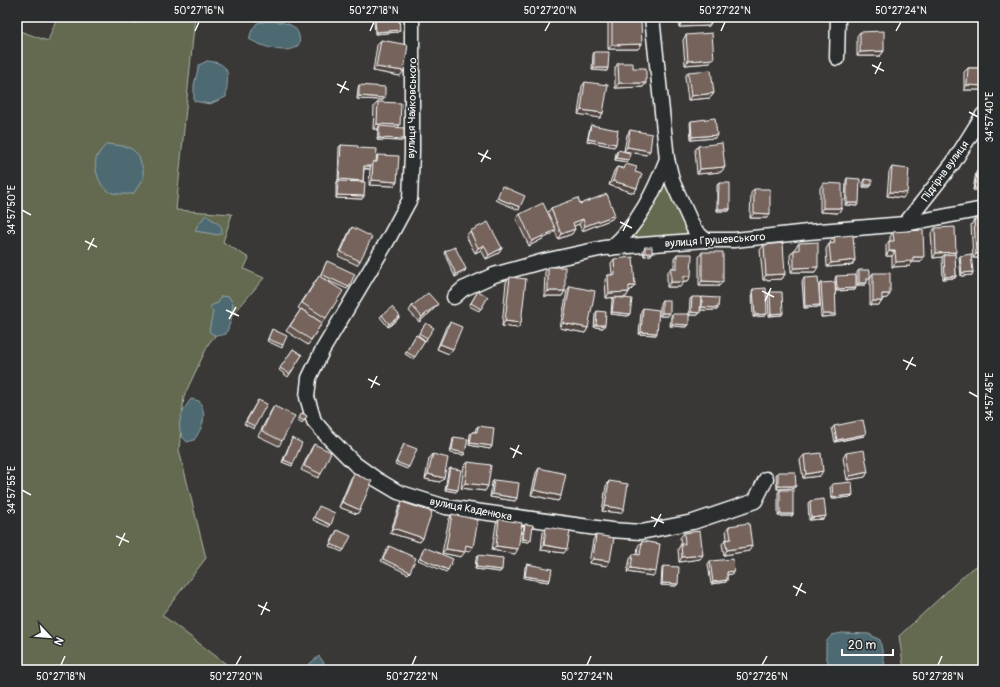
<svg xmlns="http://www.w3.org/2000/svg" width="1000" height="687" font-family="Pangolin,sans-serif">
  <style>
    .green { fill: #636a50; stroke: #b1b4a8 }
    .water { fill: #4d6971; stroke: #94a5aa }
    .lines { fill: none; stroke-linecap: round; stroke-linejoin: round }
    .minor-casing { stroke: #fff; stroke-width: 17 }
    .minor { stroke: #2a2d2e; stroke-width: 14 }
    .wall { fill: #64554e; stroke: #fff }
    .shaded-wall { fill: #514540; stroke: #fff }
    .building { fill: #74635b; stroke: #fff }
    .ticks { fill: none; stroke: #fff; stroke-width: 1.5 }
    .labels { text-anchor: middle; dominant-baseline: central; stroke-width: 3; stroke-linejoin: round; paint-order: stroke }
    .street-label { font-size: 11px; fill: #fff; stroke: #2a2d2e }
    .neatline { fill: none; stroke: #fff; stroke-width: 1.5 }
    .ticks-label { font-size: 10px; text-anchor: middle; fill: #fff }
  </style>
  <rect width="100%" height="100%" fill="#393837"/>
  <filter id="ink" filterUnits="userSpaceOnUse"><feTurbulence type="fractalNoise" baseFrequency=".025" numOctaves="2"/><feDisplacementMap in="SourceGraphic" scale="8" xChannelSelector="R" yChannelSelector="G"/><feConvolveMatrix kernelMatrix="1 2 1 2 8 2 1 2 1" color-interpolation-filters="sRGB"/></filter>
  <g filter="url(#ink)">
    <!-- green -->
    <g class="green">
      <polygon points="57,17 111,17 137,23 138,17 195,17 176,210 232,214 223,242 249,258 244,269 264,278 209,343 184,396 179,450 206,558 162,615 234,670 17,670 17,30 48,41"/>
      <polygon points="661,174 705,240 618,242"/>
      <polygon points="983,563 983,670 904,670 899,636 971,569"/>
    </g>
    <!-- water -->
    <g class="water">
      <path d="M268 21C280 22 296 22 299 36 300 40 300 45 296 47 284 55 259 45 249 39L252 30 257 23Z"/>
      <path d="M207 61C234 63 227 77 226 97L210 104 194 101V85L199 65Z"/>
      <path d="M107 144 123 146 132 149 139 156 143 170V179L133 194C126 194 114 195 108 191 99 186 94 169 96 159 98 153 103 148 107 144Z"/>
      <path d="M206 215C212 221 223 223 222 232L219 235 195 231 197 226Z"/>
      <path d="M221 296 229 297 233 303 231 320 226 334C219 336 214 337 209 331L213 312 210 308 212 305 218 303Z"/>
      <path d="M191 399 199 401C208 415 203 427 194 440L187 442C173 429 181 412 191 399Z"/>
      <polygon points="842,633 869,634 880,640 885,666 878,670 830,670 826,655 826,642 832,635"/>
      <polygon points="319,656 329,670 305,670 307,666"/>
    </g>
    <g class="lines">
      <defs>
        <g id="minor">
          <polyline points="412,17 412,153 410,199 389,238 322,351 309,378 307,397 314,421 327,436 355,464 376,479 398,492 446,507 611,530 641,532 693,522 755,501 766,479"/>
          <polyline points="652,17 667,159 673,183 694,229 705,240"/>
          <polyline points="837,58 838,17"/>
          <polyline points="905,224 953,163 983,115"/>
          <path d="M611 248C639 224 654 192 667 159"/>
          <polyline points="454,297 463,289 494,275 544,261 604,248 705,240 734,240 808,232 905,224 983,209"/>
        </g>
      </defs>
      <!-- minor casing -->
      <use href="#minor" class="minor-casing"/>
      <!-- minor -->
      <use href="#minor" class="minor"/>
    </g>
    <!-- wall -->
    <g class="wall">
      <polygon points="612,17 626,20 642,44 638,49 608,49 608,22"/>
      <polygon points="678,17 712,17 709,26 679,27"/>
      <polygon points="375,20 398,32 375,34 374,22"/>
      <polygon points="860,32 884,51 880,56 857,56 857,36"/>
      <polygon points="686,35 714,59 710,63 685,65 683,40"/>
      <polygon points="381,40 400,76 373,71 377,45"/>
      <polygon points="983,42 983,60 980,60 981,44"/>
      <polygon points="594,52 607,71 592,70 593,54"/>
      <polygon points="618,63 633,68 646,83 643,87 615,88 615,68"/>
      <polygon points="968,68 983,68 983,90 964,90 964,72"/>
      <polygon points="688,72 714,93 710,98 688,100 685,77"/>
      <polygon points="585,82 603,113 600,118 578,114 582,86"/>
      <polygon points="359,85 383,100 357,99 358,88"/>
      <polygon points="378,102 398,127 404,139 402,141 377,140 378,129 373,129 374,106"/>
      <polygon points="691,121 715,138 691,140 690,123"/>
      <polygon points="591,125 616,144 614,147 587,141 590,127"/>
      <polygon points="630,130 646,155 624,151 627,135"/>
      <polygon points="341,145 376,157 378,155 397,182 394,186 369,185 370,169 364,169 363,181 362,182 364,196 362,199 336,198 336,183 338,181 339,147"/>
      <polygon points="698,146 725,167 721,172 697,174 695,150"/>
      <polygon points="618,150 629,160 627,162 615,160 616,153"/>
      <polygon points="626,164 635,172 637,188 634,193 609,185 614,171 617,167 622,168"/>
      <polygon points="892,167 903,198 887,196 889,172"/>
      <polygon points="978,170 983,171 983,191 973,190 976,172"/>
      <polygon points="847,178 857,206 845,205 846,181"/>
      <polygon points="865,179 870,187 863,187 863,182"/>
      <polygon points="719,183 730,209 729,211 717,211 717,185"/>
      <polygon points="823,183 842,208 838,213 820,212 820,188"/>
      <polygon points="754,189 770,214 767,218 750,218 751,193"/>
      <polygon points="580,204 612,219 582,231 579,224 574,226 572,234 558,239 555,231 552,234 529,246 516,219 520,214 548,212 551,208"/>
      <polygon points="974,220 983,258 973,258 971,225"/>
      <polygon points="352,227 360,261 357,265 338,256 349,232"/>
      <polygon points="935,228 955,254 956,276 955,278 943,279 942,257 933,258 931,233"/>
      <polygon points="470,231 502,248 499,253 486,259 481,250 475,253 466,236"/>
      <polygon points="893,232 921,262 912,262 910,266 892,267 892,256 886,256 886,245 889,241 890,241 890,237"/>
      <polygon points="834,237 855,260 852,265 827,267 826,249 829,244 831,244 830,242"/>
      <polygon points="799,243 815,272 791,272 790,255 794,250 795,250 795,248"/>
      <polygon points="764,245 785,274 782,279 763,280 760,250"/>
      <polygon points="645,247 652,253 651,255 644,256 643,250"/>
      <polygon points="445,251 466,269 464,272 455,277 444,253"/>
      <polygon points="702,252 719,286 699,286 699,257"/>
      <polygon points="677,254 691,276 688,281 684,281 684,282 680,287 667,287 667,273 671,268 674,268 674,259"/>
      <polygon points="960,256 973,272 972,275 961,276 959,258"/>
      <polygon points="614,259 635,286 631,290 629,291 629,292 626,297 615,297 630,314 628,316 611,314 612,299 614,297 606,298 605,280 608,275 612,275 611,263"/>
      <polygon points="327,261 349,287 347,289 324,279 326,318 322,323 298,308 316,280 320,276"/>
      <polygon points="982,264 983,281 981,281 981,266"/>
      <polygon points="548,267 565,291 562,296 544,296 545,272"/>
      <polygon points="859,270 868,280 867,280 865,285 857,285 857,272"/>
      <polygon points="873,273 890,294 887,298 882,299 882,301 879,305 870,305 870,278"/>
      <polygon points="836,276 855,290 835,291 835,279"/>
      <polygon points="510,277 521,323 518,328 502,326 506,282"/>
      <polygon points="804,278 820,305 818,307 804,308 802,281"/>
      <polygon points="821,283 835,316 821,317 819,286"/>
      <polygon points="570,286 588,328 585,333 560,328 567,291"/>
      <polygon points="753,289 767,314 765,316 753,317 752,291"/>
      <polygon points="478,291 488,297 479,311 469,306"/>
      <polygon points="770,292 782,315 769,316 768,295"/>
      <polygon points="692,297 700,313 698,315 689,315 690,299"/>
      <polygon points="702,297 718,308 717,310 700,310 701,299"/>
      <polygon points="662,300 668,316 660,316 660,303"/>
      <polygon points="412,306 434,309 419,322 409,311"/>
      <polygon points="643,308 656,335 639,334 641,311"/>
      <polygon points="301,309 322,323 308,345 286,331"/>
      <polygon points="597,311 603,328 594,327 595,314"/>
      <polygon points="672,314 689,325 687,327 670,326 671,316"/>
      <polygon points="382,315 398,319 388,327 380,317"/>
      <polygon points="450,322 449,354 437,349 446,327"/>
      <polygon points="426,323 427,338 426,341 418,335"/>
      <polygon points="272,329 283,345 282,348 267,341"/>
      <polygon points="416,335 425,341 413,359 405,354"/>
      <polygon points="293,349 302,355 288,377 279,370"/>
      <polygon points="258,400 255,426 254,429 244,424"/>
      <polygon points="274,406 282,441 279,446 258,436 271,411"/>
      <polygon points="302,413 307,416 302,423 298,420"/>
      <polygon points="478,426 492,446 490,449 469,445 470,434 472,432 475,432 476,428"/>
      <polygon points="834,426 864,436 835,442 832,428"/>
      <polygon points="454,437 464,455 450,453 453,439"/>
      <polygon points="292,438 293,464 292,466 282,462 291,441"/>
      <polygon points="314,444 321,474 318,478 301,470 311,449"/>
      <polygon points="404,444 409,467 407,469 395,464"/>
      <polygon points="846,453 868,472 865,477 847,480 843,458"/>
      <polygon points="433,454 440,482 425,479 429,459"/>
      <polygon points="804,455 820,476 803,478 800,460"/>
      <polygon points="468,462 488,486 485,491 461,488 464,466"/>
      <polygon points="450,468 458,490 456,492 445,490 448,471"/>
      <polygon points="539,468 561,496 558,501 531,495 536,473"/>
      <polygon points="778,472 796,486 794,488 777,489 776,475"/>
      <polygon points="354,474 360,510 357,514 339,507 351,478"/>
      <polygon points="494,480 517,498 515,501 490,497 492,482"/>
      <polygon points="609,481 621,513 602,511 606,486"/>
      <polygon points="832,484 851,497 831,499 830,486"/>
      <polygon points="780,490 793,514 792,516 778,516 778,492"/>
      <polygon points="810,501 824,519 809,520 808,503"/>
      <polygon points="402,502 423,538 420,542 390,533 399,507"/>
      <polygon points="452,514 470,551 465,550 461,557 442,553 449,519"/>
      <polygon points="499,519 515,554 492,550 496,524"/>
      <polygon points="525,524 531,540 529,542 521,541 524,526"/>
      <polygon points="729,526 749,551 724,555 722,544 725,540 727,539 726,530"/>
      <polygon points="546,527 564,553 541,550 543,532"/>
      <polygon points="337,530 344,550 342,552 329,546"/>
      <polygon points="684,533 700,559 679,562 678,549 681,544 680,538"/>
      <polygon points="596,535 607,566 589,563 593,540"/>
      <polygon points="642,541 653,576 627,572 630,559 633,554 637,555 638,546"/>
      <polygon points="389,546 410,572 408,574 381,561"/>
      <polygon points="478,555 502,570 500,572 475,569 476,558"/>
      <polygon points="710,561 732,574 727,575 727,580 726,582 711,584 708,564"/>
      <polygon points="527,564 548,582 524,578 525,567"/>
      <polygon points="663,566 678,584 676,586 661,585 662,568"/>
    </g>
    <!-- shaded-wall -->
    <g class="shaded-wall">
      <polygon points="593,18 606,18 604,21 591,20"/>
      <polygon points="712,21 709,26 679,27 682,22"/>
      <polygon points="400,30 398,32 375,34 376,32"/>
      <polygon points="642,44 638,49 608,49 612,45"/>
      <polygon points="884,51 880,56 857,56 860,52"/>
      <polygon points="981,58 983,58 983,60 980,60"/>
      <polygon points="714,59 710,63 685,65 688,61"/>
      <polygon points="376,67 404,71 400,76 373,71"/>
      <polygon points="594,68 608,68 607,71 592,70"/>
      <polygon points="619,83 646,83 643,87 615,88"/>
      <polygon points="967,85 983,86 983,90 964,90"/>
      <polygon points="714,93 710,98 688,100 691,96"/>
      <polygon points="359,96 385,98 383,100 357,99"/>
      <polygon points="581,110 603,113 600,118 578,114"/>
      <polygon points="377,124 400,125 396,130 379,126 378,129 373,129"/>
      <polygon points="717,135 715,138 691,140 692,137"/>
      <polygon points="379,138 404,139 402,141 377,140"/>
      <polygon points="588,139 616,144 614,147 587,141"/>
      <polygon points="627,147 650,151 646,155 624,151"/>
      <polygon points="616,158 629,160 627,162 615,160"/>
      <polygon points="364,166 371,166 370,169 363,168"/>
      <polygon points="725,167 721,172 697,174 700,169"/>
      <polygon points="339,179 363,181 362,183 337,181"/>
      <polygon points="372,180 397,182 394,186 369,185"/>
      <polygon points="613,181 637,188 634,193 609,185"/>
      <polygon points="865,185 872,185 870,187 863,187"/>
      <polygon points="974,188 983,189 983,191 973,190"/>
      <polygon points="890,192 907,193 903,198 887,196"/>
      <polygon points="337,195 364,196 362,199 336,198"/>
      <polygon points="497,198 520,207 519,210 495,200"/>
      <polygon points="847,203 859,203 857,206 845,205"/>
      <polygon points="823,208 842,208 838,213 820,212"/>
      <polygon points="718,209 730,209 729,211 717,211"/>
      <polygon points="754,213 770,214 767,218 750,218"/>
      <polygon points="615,215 612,219 582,231 585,226"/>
      <polygon points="583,219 579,224 569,228 573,223"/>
      <polygon points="575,229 572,234 558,239 561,234"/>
      <polygon points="556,230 552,234 529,246 532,241"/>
      <polygon points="484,245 481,250 475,253 478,248"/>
      <polygon points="502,248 499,253 486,259 489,255"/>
      <polygon points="889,251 895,251 892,256 886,256"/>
      <polygon points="956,252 953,256 944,255 942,257 933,258 936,253"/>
      <polygon points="645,253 652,253 651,255 644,256"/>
      <polygon points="983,253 983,258 973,258 976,254"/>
      <polygon points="913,257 924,257 921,262 912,262 910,266 892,267 896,262"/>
      <polygon points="855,260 852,265 827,267 831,263"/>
      <polygon points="818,267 815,272 791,272 794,268"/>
      <polygon points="466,269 464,272 455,277 456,274"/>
      <polygon points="973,272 972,275 961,276 962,273"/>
      <polygon points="785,274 782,279 763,280 766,275"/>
      <polygon points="684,276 691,276 688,281 680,281"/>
      <polygon points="956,276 955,278 943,279 945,277"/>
      <polygon points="702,281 723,282 719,286 699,286"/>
      <polygon points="671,282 684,282 680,287 667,287"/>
      <polygon points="859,283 867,283 865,285 857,285"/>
      <polygon points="629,286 635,286 631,290 625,291"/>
      <polygon points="856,288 855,290 835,291 837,289"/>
      <polygon points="548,291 565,291 562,296 544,296"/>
      <polygon points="629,292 626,297 606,298 609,293"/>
      <polygon points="882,294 890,294 887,298 879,299"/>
      <polygon points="873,301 882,301 879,305 870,305"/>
      <polygon points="438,304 434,309 419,322 422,317"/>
      <polygon points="820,305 818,307 804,308 805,306"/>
      <polygon points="702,307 718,308 717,310 700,310"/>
      <polygon points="612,312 630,314 628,316 611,314"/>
      <polygon points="691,312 700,313 698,315 689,315"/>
      <polygon points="662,313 670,313 668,316 660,316"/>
      <polygon points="783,313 782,315 769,316 771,314"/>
      <polygon points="767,314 765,316 753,317 755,315"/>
      <polygon points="823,314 836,314 835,316 821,317"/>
      <polygon points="400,316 398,319 388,327 389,324"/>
      <polygon points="505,321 521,323 518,328 502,326"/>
      <polygon points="563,323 588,328 585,333 560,328"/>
      <polygon points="672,324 689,325 687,327 670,326"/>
      <polygon points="596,325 605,325 603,328 594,327"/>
      <polygon points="641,332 657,333 656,335 639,334"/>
      <polygon points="440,344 453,349 449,354 437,349"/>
      <polygon points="866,434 864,436 835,442 837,440"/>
      <polygon points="470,443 492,446 490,449 469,445"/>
      <polygon points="452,450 465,453 464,455 450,453"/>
      <polygon points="284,460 293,464 292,466 282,462"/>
      <polygon points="823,471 820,476 803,478 806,474"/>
      <polygon points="868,472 865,477 847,480 850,476"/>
      <polygon points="428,474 444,478 440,482 425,479"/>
      <polygon points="465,483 488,486 485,491 461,488"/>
      <polygon points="778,486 796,486 794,488 777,489"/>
      <polygon points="446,488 458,490 456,492 445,490"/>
      <polygon points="534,490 561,496 558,501 531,495"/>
      <polygon points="492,494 517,498 515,501 490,497"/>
      <polygon points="853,495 851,497 831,499 833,497"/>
      <polygon points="342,502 360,510 357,514 339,507"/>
      <polygon points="605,506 624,509 621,513 602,511"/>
      <polygon points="780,514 793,514 792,516 778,516"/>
      <polygon points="826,516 824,519 809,520 811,518"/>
      <polygon points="314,517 331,525 329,527 313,520"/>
      <polygon points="393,528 423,538 420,542 390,533"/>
      <polygon points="523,539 531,540 529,542 521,541"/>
      <polygon points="466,545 473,547 470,551 463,550"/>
      <polygon points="544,545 567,549 564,553 541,550"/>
      <polygon points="496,546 518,549 515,554 492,550"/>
      <polygon points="752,546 749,551 724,555 727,550"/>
      <polygon points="446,549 465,552 461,557 442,553"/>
      <polygon points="703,555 700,559 679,562 682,557"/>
      <polygon points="420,558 448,570 446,572 418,560"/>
      <polygon points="593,559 610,561 607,566 589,563"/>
      <polygon points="476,567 502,570 500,572 475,569"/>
      <polygon points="631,568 656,572 653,576 627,572"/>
      <polygon points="734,571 732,574 725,575 727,572"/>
      <polygon points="525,576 550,580 548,582 524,578"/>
      <polygon points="727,580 726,582 711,584 713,582"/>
      <polygon points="662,583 678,584 676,586 661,585"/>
    </g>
    <!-- building -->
    <g class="building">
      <rect x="593" y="17" width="13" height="1"/>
      <polygon points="612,17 626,17 626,20 641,20 642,44 612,45"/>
      <polygon points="682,17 712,17 712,21 682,22"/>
      <polygon points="399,18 400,30 376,32 375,20"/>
      <polygon points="884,31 884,51 860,52 860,32"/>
      <polygon points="712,33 714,59 688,61 686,35"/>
      <polygon points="381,40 408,45 404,71 376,67"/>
      <polygon points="983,42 983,58 981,58"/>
      <polygon points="594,52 609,52 608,68 594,68"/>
      <polygon points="618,63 633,63 633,68 646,68 646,83 619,83"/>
      <polygon points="968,68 983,68 983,86 967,85"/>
      <polygon points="711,70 714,93 691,96 688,72"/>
      <polygon points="585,82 608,85 603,113 581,110"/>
      <polygon points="359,85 385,87 385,98 359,96"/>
      <polygon points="378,102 401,103 400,125 377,124"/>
      <polygon points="715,118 717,135 692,137 691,121"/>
      <polygon points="591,125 618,130 616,144 588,139"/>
      <polygon points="379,126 404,128 404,139 379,138"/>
      <polygon points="630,130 652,134 650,151 627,147"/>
      <polygon points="722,143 725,167 700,169 698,146"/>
      <polygon points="341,145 358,146 358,148 377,149 376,162 373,162 371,166 364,166 363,181 339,179"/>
      <polygon points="618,150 630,153 629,160 616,158"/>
      <polygon points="378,155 399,156 397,182 372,180 373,162 377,162"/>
      <polygon points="626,164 637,167 635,172 642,174 637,188 613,181 617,167 624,169"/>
      <polygon points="892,167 909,169 907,193 890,192"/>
      <polygon points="978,170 983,171 983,189 974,188"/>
      <polygon points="847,178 860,179 859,203 847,203"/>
      <polygon points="865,179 872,180 872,185 865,185"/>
      <polygon points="338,181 365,182 364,196 337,195"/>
      <polygon points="719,183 730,183 730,209 718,209"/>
      <polygon points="823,183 842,184 842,208 823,208"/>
      <polygon points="502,186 525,196 520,207 497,198"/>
      <polygon points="754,189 770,189 770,214 754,213"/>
      <polygon points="607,194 615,215 585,226 583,219 573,223 575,229 561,234 551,208 578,198 580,204"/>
      <polygon points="543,203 556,230 532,241 520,214"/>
      <polygon points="983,219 983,253 976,254 974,220"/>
      <polygon points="488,222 502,248 489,255 484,245 478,248 470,231"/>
      <polygon points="352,227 372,237 360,261 341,252"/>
      <polygon points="955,227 956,252 936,253 935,228"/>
      <polygon points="923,230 924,257 913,257 913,261 896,262 895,251 889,251 889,241 894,241 893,232"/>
      <polygon points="853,235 855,260 831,263 829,244 835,243 834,237"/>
      <polygon points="818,242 818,267 794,268 794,250 799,250 799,243"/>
      <polygon points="783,243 785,274 766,275 764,245"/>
      <polygon points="455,247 466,269 456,274 445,251"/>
      <rect x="645" y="247" width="7" height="6"/>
      <polygon points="702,252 723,252 723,282 702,281"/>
      <polygon points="677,254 692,254 691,276 684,276 684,282 671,282 671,268 677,268"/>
      <polygon points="955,254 956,276 945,277 944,255"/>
      <polygon points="971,254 973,272 962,273 960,256"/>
      <polygon points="633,257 635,286 629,286 629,292 609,293 608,275 615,275 614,259"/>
      <polygon points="327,261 355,274 349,287 321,274"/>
      <polygon points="982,264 983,264 983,279"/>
      <rect x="548" y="267" width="17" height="24"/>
      <polygon points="859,270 870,270 870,278 867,278 867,283 859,283"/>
      <polygon points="873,273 890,273 890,294 882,294 882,301 873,301"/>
      <polygon points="856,275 856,288 837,289 836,276"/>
      <polygon points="319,276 343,291 326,318 302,303"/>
      <polygon points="510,277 526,279 521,323 505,321"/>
      <polygon points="818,277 820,305 805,306 804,278"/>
      <polygon points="835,282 836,314 823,314 821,283"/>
      <polygon points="570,286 595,291 588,328 563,323"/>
      <polygon points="766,288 767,314 755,315 753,289"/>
      <polygon points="478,291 488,297 481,309 471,303"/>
      <polygon points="770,292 782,292 783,313 771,314"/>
      <polygon points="428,293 438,304 422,317 412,306"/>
      <polygon points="614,297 632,299 630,314 612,312"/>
      <polygon points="692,297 701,297 700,313 691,312"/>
      <polygon points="702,297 719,298 718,308 702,307"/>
      <rect x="662" y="300" width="8" height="13"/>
      <polygon points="392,307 400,316 389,324 382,315"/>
      <polygon points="643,308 659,310 657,333 641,332"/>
      <polygon points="301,309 322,323 311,340 290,326"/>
      <polygon points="597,311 606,312 605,325 596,325"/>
      <polygon points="672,314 689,314 689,325 672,324"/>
      <polygon points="450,322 462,327 453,349 440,344"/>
      <polygon points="426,323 434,328 427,338 419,333"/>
      <polygon points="272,329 287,336 283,345 268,339"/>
      <polygon points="416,335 425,341 415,357 406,352"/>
      <polygon points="293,349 302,355 290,374 280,368"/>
      <polygon points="258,400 267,404 255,426 246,422"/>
      <polygon points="274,406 295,416 282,441 262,431"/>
      <polygon points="302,413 307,416 304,421 299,418"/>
      <polygon points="863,420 866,434 837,440 834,426"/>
      <polygon points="478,426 494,428 492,446 470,443 472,432 477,432"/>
      <polygon points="454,437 468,439 465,453 452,450"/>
      <polygon points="292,438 302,443 293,464 284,460"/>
      <polygon points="314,444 331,452 321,474 304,466"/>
      <polygon points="404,444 417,449 409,467 396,462"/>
      <polygon points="864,450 868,472 850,476 846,453"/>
      <polygon points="821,453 823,471 806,474 804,455"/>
      <polygon points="433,454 448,458 444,478 428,474"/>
      <polygon points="468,462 491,465 488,486 465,483"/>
      <polygon points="450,468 461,470 458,490 446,488"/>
      <polygon points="539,468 566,474 561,496 534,490"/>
      <polygon points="778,472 795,472 796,486 778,486"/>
      <polygon points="354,474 372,481 360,510 342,502"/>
      <polygon points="494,480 519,483 517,498 492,494"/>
      <polygon points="609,481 628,484 624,509 605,506"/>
      <polygon points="852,482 853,495 833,497 832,484"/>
      <rect x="780" y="490" width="13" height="24"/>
      <polygon points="824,499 826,516 811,518 810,501"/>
      <polygon points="402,502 432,512 423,538 393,528"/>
      <polygon points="319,506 335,513 331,525 314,517"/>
      <polygon points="452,514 478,520 473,547 466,545 465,552 446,549"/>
      <polygon points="499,519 522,523 518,549 496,546"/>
      <polygon points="749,523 752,546 727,550 725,540 731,539 729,526"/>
      <polygon points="525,524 533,525 531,540 523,539"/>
      <polygon points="546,527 570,531 567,549 544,545"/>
      <polygon points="337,530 351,536 344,550 331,544"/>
      <polygon points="700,531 703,555 682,557 681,544 685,544 684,533"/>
      <polygon points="596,535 614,538 610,561 593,559"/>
      <polygon points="642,541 660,544 656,572 631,568 633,554 640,555"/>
      <polygon points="389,546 416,558 410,572 383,559"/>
      <polygon points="424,547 453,559 448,570 420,558"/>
      <polygon points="478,555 503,558 502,570 476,567"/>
      <polygon points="733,559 734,571 727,572 727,580 713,582 710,561"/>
      <polygon points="527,564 552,569 550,580 525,576"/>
      <polygon points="663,566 679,567 678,584 662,583"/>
    </g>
  </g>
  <!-- ticks -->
  <path class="ticks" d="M195 31 199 22M370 31 374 22M545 31 550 22M721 31 725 22M896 31 901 22M872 65 884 71M875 74 881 62M337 84 349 90M340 93 346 81M969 112 978 117M478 153 491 159M481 162 488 150M22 210 31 215M620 222 632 228M623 231 629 219M85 241 97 247M88 250 94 238M762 291 774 297M765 301 771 288M226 310 239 316M229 319 236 307M903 360 916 366M906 370 913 357M368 379 380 385M371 388 377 376M969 392 978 397M510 448 522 454M513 458 519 445M22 490 31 495M651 517 664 523M654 527 661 514M116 536 129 542M119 546 125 533M793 586 806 593M796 596 802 583M258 605 270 611M261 615 267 602M61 665 65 656M236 665 241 656M412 665 416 656M587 665 591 656M762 665 767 656M938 665 942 656"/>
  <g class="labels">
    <!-- street labels -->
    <g class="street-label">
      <text transform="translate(412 108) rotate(-89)">вулиця Чайковського</text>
      <text transform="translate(945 171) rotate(-54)">Підгірна вулиця</text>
      <text transform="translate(715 240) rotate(-4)">вулиця Грушевського</text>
      <text transform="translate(471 509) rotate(11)">вулиця Каденюка</text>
    </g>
  </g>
  <!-- margin -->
  <rect width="1000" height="687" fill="none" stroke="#2a2d2e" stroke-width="44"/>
  <!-- north arrow -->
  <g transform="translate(50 637) rotate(116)" stroke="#2a2d2e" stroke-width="3" paint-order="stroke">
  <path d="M0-3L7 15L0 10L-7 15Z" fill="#ffffff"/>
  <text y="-6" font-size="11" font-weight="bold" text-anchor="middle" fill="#ffffff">N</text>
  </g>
  <!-- scale -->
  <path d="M842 649v6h51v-6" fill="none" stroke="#ffffff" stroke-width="2"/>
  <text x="848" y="649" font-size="12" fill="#ffffff" stroke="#2a2d2e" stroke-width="3" paint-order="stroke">20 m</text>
  <rect x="22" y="22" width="956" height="643" class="neatline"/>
  <g class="ticks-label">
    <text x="199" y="14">50°27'16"N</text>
    <text x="374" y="14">50°27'18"N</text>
    <text x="550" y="14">50°27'20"N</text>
    <text x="725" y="14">50°27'22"N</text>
    <text x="901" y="14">50°27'24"N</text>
    <text transform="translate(989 117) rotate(-90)" y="4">34°57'40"E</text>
    <text transform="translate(11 210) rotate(-90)" y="4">34°57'50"E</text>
    <text transform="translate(989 397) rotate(-90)" y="4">34°57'45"E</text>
    <text transform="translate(11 490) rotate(-90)" y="4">34°57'55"E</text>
    <text x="61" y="680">50°27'18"N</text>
    <text x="236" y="680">50°27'20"N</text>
    <text x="412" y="680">50°27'22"N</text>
    <text x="587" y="680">50°27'24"N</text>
    <text x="762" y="680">50°27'26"N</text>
    <text x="938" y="680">50°27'28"N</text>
  </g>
</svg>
